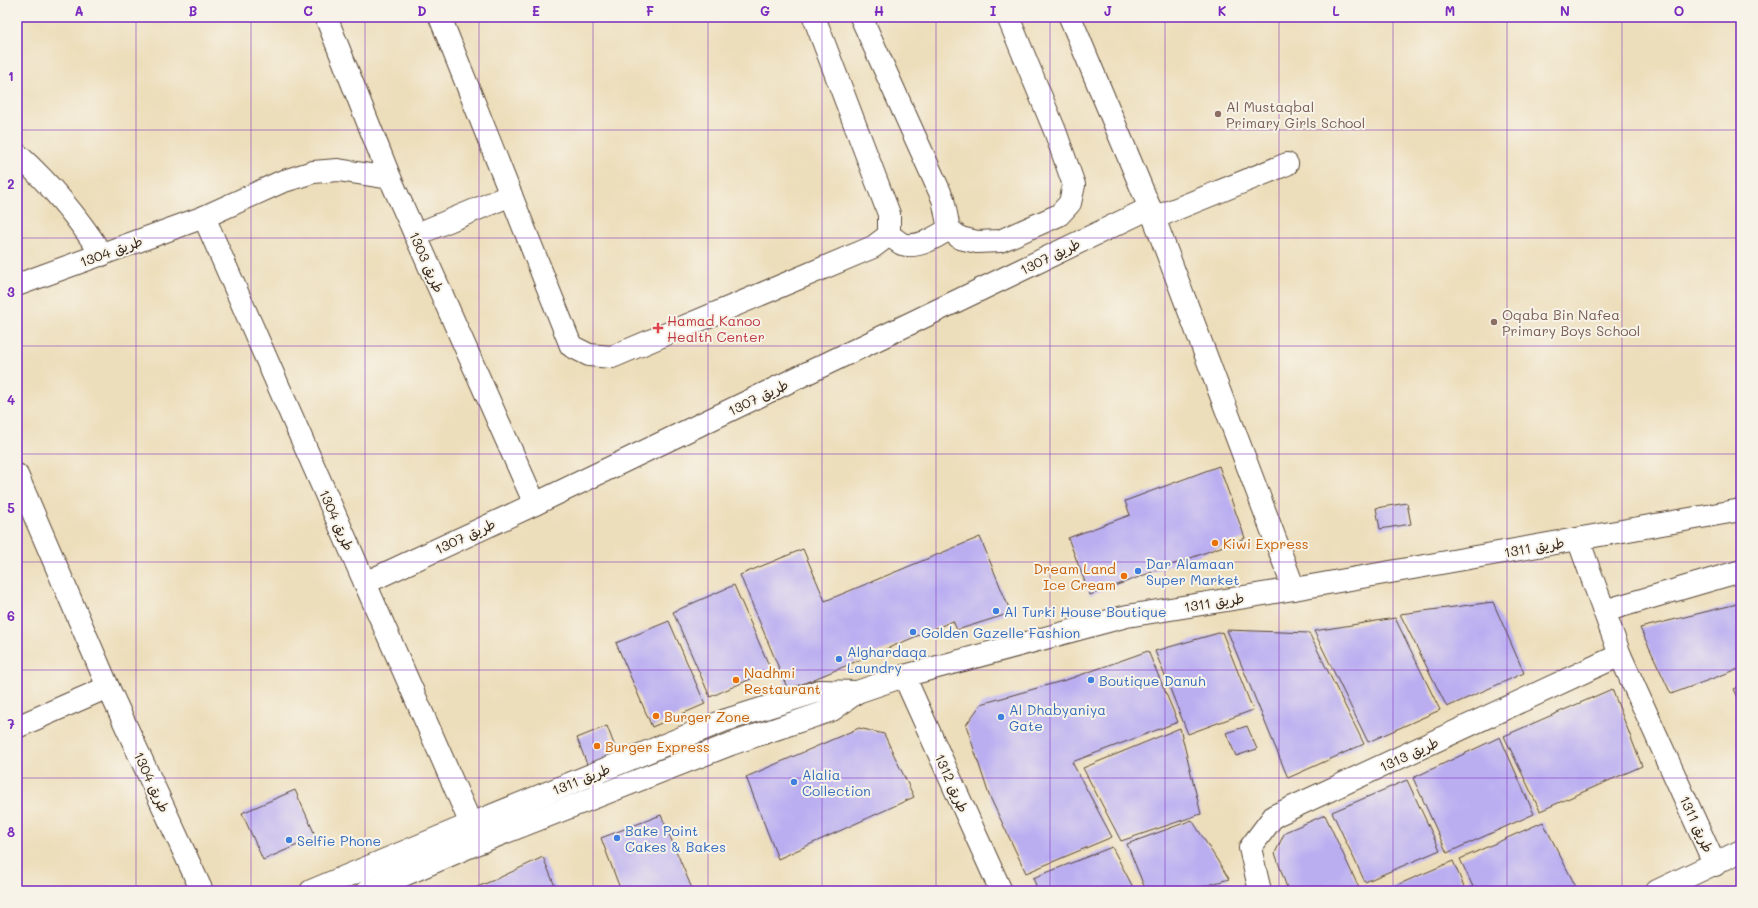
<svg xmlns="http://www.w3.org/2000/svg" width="1758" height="908" font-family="Mali,'Playpen Sans Arabic',sans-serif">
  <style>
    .building { fill: #baaef1 }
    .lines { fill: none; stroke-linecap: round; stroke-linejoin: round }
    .minor-casing { stroke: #564536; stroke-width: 24 }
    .minor { stroke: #fff; stroke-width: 22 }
    .grid { fill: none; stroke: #7b2cbf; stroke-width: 1; stroke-opacity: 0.55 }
    .education-dot { fill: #8d6e63; stroke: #f7f3e8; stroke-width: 1.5 }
    .health-dot { fill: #e0444e; stroke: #f7f3e8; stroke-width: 1.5 }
    .food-dot { fill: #e8710a; stroke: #f7f3e8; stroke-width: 1.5 }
    .shop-dot { fill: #3f7fe0; stroke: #f7f3e8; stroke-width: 1.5 }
    .labels { text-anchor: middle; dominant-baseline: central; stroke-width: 4; stroke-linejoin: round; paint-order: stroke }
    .education-label { font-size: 14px; fill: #785e54; stroke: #f7f3e8; text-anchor: start }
    .street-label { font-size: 14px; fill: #3b2a1e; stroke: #f7f3e8 }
    .health-label { font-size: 14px; fill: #be3a42; stroke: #f7f3e8; text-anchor: start }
    .food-label { font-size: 14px; fill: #c56008; stroke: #f7f3e8; text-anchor: start }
    .shop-label { font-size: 14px; fill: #366cbe; stroke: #f7f3e8; text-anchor: start }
    .neatline { fill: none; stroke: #7b2cbf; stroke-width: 1.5 }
    .grid-label { font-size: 13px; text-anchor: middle; font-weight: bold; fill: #7b2cbf }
  </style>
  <rect width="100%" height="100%" fill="#f7f3e8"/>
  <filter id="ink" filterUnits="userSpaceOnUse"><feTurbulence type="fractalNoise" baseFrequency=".025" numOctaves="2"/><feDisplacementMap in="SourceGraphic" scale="8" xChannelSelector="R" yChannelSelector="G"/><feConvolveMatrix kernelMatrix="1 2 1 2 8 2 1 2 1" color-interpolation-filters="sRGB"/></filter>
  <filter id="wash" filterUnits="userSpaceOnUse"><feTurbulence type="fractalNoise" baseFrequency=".012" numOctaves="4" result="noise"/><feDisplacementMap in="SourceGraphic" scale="16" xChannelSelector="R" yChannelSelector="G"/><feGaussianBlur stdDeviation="0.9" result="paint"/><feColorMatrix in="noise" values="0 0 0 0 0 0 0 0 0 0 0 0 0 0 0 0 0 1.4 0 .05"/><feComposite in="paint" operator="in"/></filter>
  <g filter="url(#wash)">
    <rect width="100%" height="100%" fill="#eddebb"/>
    <g id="blocks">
      <!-- building -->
      <g class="building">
        <polygon points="1219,466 1245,538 1090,595 1068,538 1130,515 1125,501"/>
        <polygon points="1407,503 1411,524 1380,529 1376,508"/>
        <polygon points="980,537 1011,613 957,630 953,621 788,690 740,575 803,549 825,601"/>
        <polygon points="734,585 771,670 710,697 673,612"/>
        <polygon points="1493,602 1524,673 1447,707 1400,614"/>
        <polygon points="1741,603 1741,668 1671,694 1640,628"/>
        <polygon points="1395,618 1440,710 1368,742 1314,631"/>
        <polygon points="669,621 705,704 652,727 616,643"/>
        <polygon points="1227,630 1309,633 1364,744 1288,778"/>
        <polygon points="1222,632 1253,710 1188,734 1155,651"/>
        <polygon points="1148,651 1178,722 1072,762 1112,837 1026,873 989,795 966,725 981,704 1069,679"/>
        <polygon points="1741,686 1741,704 1734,689"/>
        <polygon points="1612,689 1642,766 1540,811 1504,736"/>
        <polygon points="607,726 618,755 588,767 577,738"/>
        <polygon points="1247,726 1257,749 1236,756 1226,733"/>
        <polygon points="859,728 884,734 914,797 778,859 746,777"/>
        <polygon points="1180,728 1201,814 1121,841 1083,768"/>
        <polygon points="1500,737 1534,814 1447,853 1413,778"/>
        <polygon points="1407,780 1440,850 1365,882 1332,812"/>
        <polygon points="295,790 316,837 263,860 242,813"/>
        <polygon points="661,815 693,891 621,891 601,838"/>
        <polygon points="1325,815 1359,888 1353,891 1288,891 1275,853 1285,832"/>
        <polygon points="1192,820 1229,879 1188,891 1146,891 1127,844"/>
        <polygon points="1543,822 1578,891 1475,891 1460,859"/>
        <polygon points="1112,847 1135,891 1038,891 1033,878"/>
        <polygon points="543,857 557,891 468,891 501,877"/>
        <polygon points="1453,861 1466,891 1383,891"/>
      </g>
    </g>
  </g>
  <g filter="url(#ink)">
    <use href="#blocks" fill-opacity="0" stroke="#564536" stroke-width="1"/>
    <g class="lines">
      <defs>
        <g id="minor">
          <polyline points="326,17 390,178 535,504"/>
          <polyline points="440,17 571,346 589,355 612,357 873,247 889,235 889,214 814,17"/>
          <path d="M861 17 943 199 949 229C936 237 918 249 902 244 898 242 893 237 889 235"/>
          <polyline points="1070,17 1154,218 1294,589"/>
          <path d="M17 154C50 184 78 217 102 255"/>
          <polyline points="204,217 471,824"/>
          <polyline points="1154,218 1287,164"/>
          <polyline points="949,229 960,238 977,242 1000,241 1059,215 1070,203 1074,185 1055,131 1008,17"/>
          <polyline points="415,235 511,195"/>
          <polyline points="17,285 204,217 281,182 313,172 338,170 390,178"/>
          <polyline points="17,475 108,687 202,891"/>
          <polyline points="1578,539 1620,655 1715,865"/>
          <polyline points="365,583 535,504 1150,208"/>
          <polyline points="1604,611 1741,571"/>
          <polyline points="904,676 1001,891"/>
          <polyline points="17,727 108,687"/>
          <polyline points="311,891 471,824 723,721 819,691 857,692"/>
          <polyline points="367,891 478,843 731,744 832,710 857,692 904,676 1127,616 1294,589 1741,510"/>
          <polyline points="1260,891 1250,848 1274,816 1620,655"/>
          <polyline points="1657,891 1741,851"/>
        </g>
      </defs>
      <!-- minor casing -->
      <use href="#minor" class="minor-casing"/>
      <!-- minor -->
      <use href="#minor" class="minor"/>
    </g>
  </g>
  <!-- grid -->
  <path class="grid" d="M136 17V891M251 17V891M365 17V891M479 17V891M593 17V891M708 17V891M822 17V891M936 17V891M1050 17V891M1165 17V891M1279 17V891M1393 17V891M1507 17V891M1622 17V891M17 130H1741M17 238H1741M17 346H1741M17 454H1741M17 562H1741M17 670H1741M17 778H1741"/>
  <!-- markers -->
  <g class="education-dot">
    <circle cx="1218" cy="114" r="4"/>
    <circle cx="1494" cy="322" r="4"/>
  </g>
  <path class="health-dot" d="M656 322h4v4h4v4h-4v4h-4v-4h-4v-4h4z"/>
  <g class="food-dot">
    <circle cx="1215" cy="543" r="4"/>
    <circle cx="1124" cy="576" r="4"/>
    <circle cx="736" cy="680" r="4"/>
    <circle cx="656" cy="716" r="4"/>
    <circle cx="597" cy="746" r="4"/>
  </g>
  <g class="shop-dot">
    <circle cx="1138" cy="571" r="4"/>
    <circle cx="996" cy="611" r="4"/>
    <circle cx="913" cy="632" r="4"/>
    <circle cx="839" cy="659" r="4"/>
    <circle cx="1091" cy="680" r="4"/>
    <circle cx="1001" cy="717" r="4"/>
    <circle cx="794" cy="782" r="4"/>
    <circle cx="617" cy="838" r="4"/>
    <circle cx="289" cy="840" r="4"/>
  </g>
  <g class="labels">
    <!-- education labels -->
    <g class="education-label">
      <text x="1226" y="106">Al Mustaqbal<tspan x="1226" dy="16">Primary Girls School</tspan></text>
      <text x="1502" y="314">Oqaba Bin Nafea<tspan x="1502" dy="16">Primary Boys School</tspan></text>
    </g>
    <!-- street labels -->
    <g class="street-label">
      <text transform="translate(111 251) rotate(-20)">طريق 1304</text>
      <text transform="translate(1050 256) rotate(-26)">طريق 1307</text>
      <text transform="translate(427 262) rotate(66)">طريق 1303</text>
      <text transform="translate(758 397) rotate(-26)">طريق 1307</text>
      <text transform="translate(337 520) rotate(66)">طريق 1304</text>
      <text transform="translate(465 536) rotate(-25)">طريق 1307</text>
      <text transform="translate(1534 547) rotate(-10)">طريق 1311</text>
      <text transform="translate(1214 602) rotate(-9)">طريق 1311</text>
      <text transform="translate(1409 754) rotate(-25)">طريق 1313</text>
      <text transform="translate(581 779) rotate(-22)">طريق 1311</text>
      <text transform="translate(152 782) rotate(65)">طريق 1304</text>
      <text transform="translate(952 783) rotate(66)">طريق 1312</text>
      <text transform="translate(1697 824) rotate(65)">طريق 1311</text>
    </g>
    <!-- health labels -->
    <g class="health-label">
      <text x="667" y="320">Hamad Kanoo<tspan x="667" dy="16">Health Center</tspan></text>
    </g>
    <!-- food labels -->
    <g class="food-label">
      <text x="1223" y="543">Kiwi Express</text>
      <text x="1116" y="568" text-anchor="end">Dream Land<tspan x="1116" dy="16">Ice Cream</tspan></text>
      <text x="744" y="672">Nadhmi<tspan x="744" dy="16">Restaurant</tspan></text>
      <text x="664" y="716">Burger Zone</text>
      <text x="605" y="746">Burger Express</text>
    </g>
    <!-- shop labels -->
    <g class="shop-label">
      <text x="1146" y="563">Dar Alamaan<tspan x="1146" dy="16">Super Market</tspan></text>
      <text x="1004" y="611">Al Turki House Boutique</text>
      <text x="921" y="632">Golden Gazelle Fashion</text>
      <text x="847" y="651">Alghardaqa<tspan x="847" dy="16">Laundry</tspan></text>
      <text x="1099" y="680">Boutique Danuh</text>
      <text x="1009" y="709">Al Dhabyaniya<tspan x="1009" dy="16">Gate</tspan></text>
      <text x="802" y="774">Alalia<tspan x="802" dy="16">Collection</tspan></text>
      <text x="625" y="830">Bake Point<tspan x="625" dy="16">Cakes &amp; Bakes</tspan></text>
      <text x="297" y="840">Selfie Phone</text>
    </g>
  </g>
  <!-- margin -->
  <rect width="1758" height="908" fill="none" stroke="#f7f3e8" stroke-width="44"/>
  <rect x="22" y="22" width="1714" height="864" class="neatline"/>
  <g class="grid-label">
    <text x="79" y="16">A</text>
    <text x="193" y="16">B</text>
    <text x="308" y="16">C</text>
    <text x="422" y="16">D</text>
    <text x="536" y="16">E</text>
    <text x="650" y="16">F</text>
    <text x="765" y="16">G</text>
    <text x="879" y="16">H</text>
    <text x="993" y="16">I</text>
    <text x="1108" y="16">J</text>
    <text x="1222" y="16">K</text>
    <text x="1336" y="16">L</text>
    <text x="1450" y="16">M</text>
    <text x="1565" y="16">N</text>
    <text x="1679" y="16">O</text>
    <text x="11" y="81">1</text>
    <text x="11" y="189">2</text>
    <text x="11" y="297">3</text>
    <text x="11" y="405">4</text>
    <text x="11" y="513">5</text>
    <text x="11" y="621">6</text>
    <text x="11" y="729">7</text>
    <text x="11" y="837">8</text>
  </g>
</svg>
